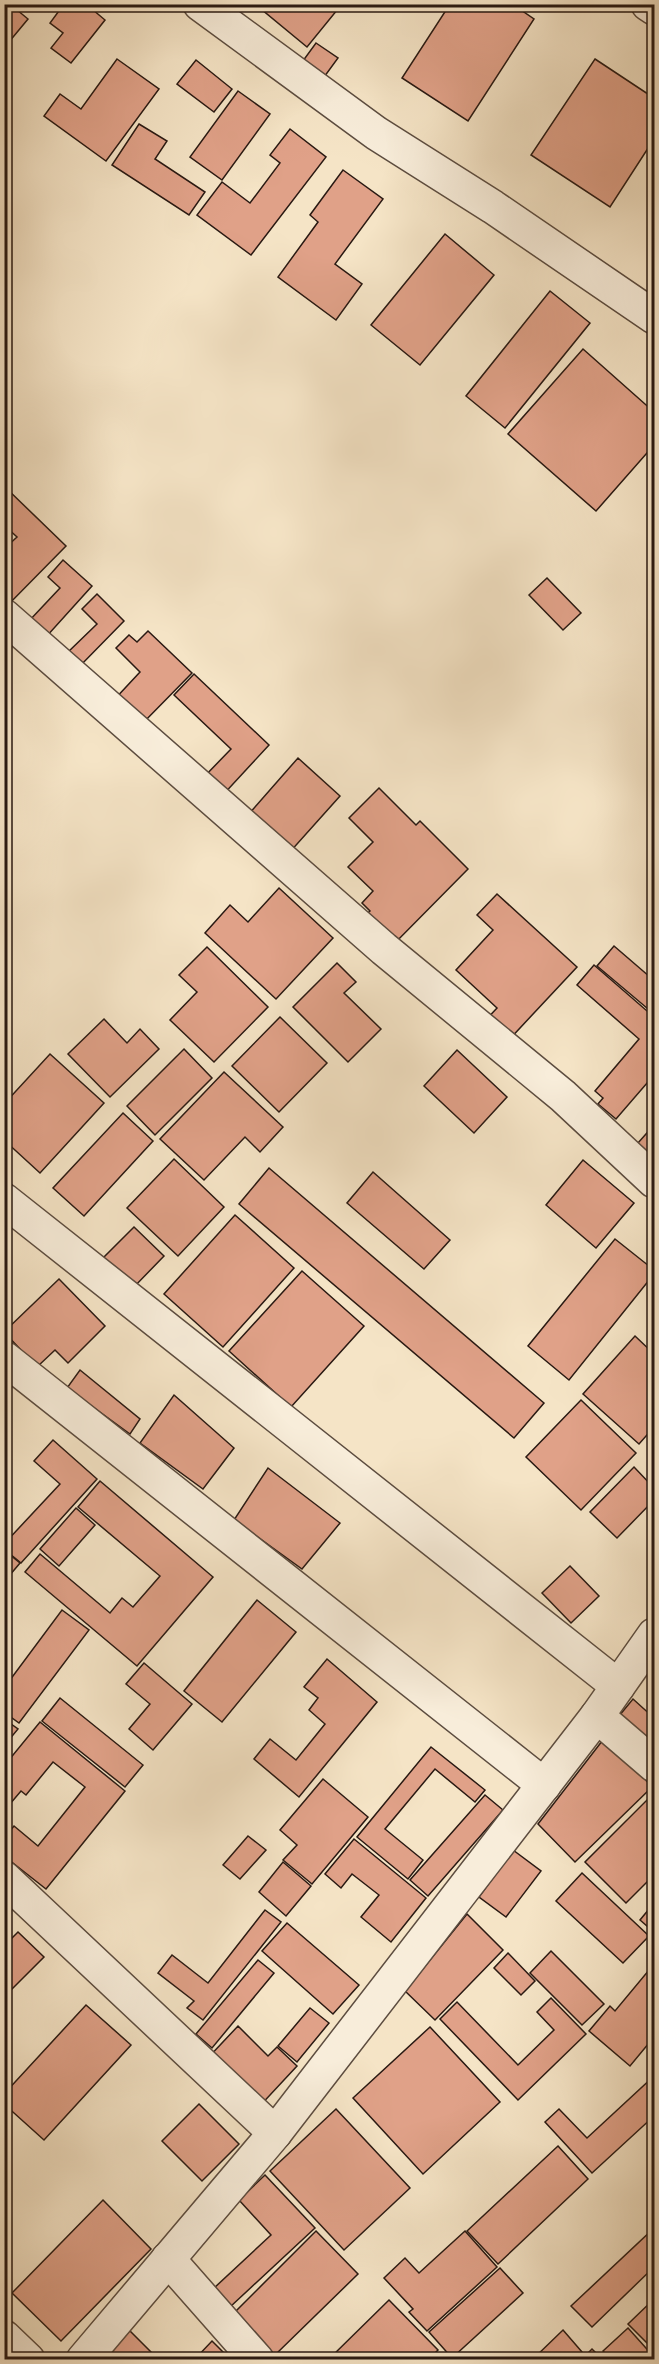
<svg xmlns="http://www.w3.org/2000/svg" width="659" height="2364" font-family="'Gentium Book Plus',serif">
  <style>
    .building { fill: #e0a188; stroke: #291912; stroke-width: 1.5 }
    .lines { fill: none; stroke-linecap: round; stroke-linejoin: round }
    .street-casing { stroke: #5c4c3f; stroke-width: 36 }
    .street { stroke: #f8edda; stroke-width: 33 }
  </style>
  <rect width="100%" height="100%" fill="#f5e4c6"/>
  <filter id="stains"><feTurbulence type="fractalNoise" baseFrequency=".00333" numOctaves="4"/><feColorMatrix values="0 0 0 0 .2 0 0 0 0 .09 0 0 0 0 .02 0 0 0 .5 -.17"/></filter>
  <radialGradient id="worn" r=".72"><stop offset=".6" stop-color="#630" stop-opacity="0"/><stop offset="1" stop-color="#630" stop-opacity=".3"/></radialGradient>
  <!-- building -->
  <g class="building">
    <polygon points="64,4 86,4 105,20 71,63 51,48 63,33 50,23"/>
    <polygon points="255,4 342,4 307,47"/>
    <polygon points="450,4 512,4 534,19 468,121 402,78"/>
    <polygon points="11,5 28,19 4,48 4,12"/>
    <polygon points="316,43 338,58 319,84 297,69"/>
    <polygon points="117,59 159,89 106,161 44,116 60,94 81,109"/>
    <polygon points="595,59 654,98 654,139 610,207 531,155"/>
    <polygon points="196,60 232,89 214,112 177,84"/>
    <polygon points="238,91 270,114 222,180 190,157"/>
    <polygon points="139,124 167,141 155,159 205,192 189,215 112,165"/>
    <polygon points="290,129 326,157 251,255 197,215 222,182 250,203 280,163 270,155"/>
    <polygon points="343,170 383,199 335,264 362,284 336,320 278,277 318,222 310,215"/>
    <polygon points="445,234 494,275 420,365 371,325"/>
    <polygon points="550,291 590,323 505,428 466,396"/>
    <polygon points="583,349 654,412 654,445 596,511 508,434"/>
    <polygon points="4,486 66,546 4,609 4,549 17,537 4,525"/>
    <polygon points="63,560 92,586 46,637 29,621 60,588 48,577"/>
    <polygon points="547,578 581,613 563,630 529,595"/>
    <polygon points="97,594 124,621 79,667 66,654 97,624 82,609"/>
    <polygon points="148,631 192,673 140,726 113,701 140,672 116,648 129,635 137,642"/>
    <polygon points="194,674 269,745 221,797 202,779 231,749 174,695"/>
    <polygon points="298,758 340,796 289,853 248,815"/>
    <polygon points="379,788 416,825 420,821 468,869 390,948 361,919 370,911 362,903 373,891 348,867 373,842 349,818"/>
    <polygon points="279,888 333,938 276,999 205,933 230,905 248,922"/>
    <polygon points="497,894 577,967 505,1044 483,1023 497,1008 456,970 493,930 477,915"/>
    <polygon points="614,946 650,977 654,972 654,1014 597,966"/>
    <polygon points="207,947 268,1007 214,1062 170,1020 197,992 179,975"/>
    <polygon points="337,963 356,982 344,993 381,1029 348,1062 293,1007"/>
    <polygon points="594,965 654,1017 654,1075 616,1119 598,1104 603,1098 595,1091 639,1039 577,985"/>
    <polygon points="280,1017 327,1063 279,1112 232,1066"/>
    <polygon points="104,1019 127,1043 140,1029 159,1049 110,1097 68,1054"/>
    <polygon points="184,1049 212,1078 155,1135 127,1106"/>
    <polygon points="457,1050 507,1097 474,1133 424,1086"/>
    <polygon points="50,1054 104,1103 40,1173 4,1140 4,1104"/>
    <polygon points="224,1072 283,1127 260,1152 245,1137 204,1180 160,1139"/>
    <polygon points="123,1113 153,1141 84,1216 53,1188"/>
    <polygon points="654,1125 654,1169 621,1162"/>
    <polygon points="174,1159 224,1207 178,1256 127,1208"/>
    <polygon points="583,1160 634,1203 596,1248 546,1205"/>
    <polygon points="269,1168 544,1403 514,1438 239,1204"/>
    <polygon points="373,1172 450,1240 424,1269 347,1203"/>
    <polygon points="235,1215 294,1268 223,1347 164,1294"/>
    <polygon points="134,1227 164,1256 132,1289 102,1259"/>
    <polygon points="615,1239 654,1270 654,1274 569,1380 528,1346"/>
    <polygon points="302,1271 364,1326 291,1407 229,1351"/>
    <polygon points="59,1279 105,1326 68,1363 55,1350 37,1367 4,1332"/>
    <polygon points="635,1336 654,1354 654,1427 639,1444 583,1394"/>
    <polygon points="80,1370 140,1419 130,1434 67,1388"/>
    <polygon points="174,1395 234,1448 203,1489 140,1443"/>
    <polygon points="581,1400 636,1453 581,1510 526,1457"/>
    <polygon points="53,1440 97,1479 21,1563 4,1549 4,1544 60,1484 34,1461"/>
    <polygon points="634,1467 654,1488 654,1500 617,1538 590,1512"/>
    <polygon points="268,1468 340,1523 302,1569 234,1520"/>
    <polygon points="100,1481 213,1577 137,1666 25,1572 40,1554 110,1613 122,1598 133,1607 160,1576 78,1507"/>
    <polygon points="76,1508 95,1525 59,1566 40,1549"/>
    <polygon points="4,1550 20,1563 4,1582"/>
    <polygon points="570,1566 599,1596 571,1623 542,1593"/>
    <polygon points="257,1600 296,1632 222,1722 184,1691"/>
    <polygon points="62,1610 89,1630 19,1723 4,1712 4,1688"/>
    <polygon points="327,1659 377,1702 299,1797 254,1759 270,1739 296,1760 325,1724 309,1710 318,1698 304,1687"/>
    <polygon points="144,1663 192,1704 153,1750 129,1729 150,1704 126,1684"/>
    <polygon points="60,1698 143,1765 125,1787 42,1721"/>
    <polygon points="633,1699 654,1718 654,1748 619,1716"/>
    <polygon points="4,1719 18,1729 4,1746"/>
    <polygon points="40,1722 125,1791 46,1889 4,1856 4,1838 14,1826 38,1846 85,1787 53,1762 26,1795 21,1791 4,1811 4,1766"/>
    <polygon points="606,1736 652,1787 575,1862 538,1824"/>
    <polygon points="431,1747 485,1790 475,1802 435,1769 385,1829 423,1860 408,1879 357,1837"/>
    <polygon points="323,1779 368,1817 312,1884 283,1860 297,1845 280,1830"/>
    <polygon points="485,1795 503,1810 428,1896 410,1880"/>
    <polygon points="647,1800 654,1808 654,1875 626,1903 585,1862"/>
    <polygon points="248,1836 266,1850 240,1879 223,1865"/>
    <polygon points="354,1839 426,1898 391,1942 361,1917 379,1895 352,1874 341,1888 325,1874"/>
    <polygon points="513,1850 541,1871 506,1917 479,1897"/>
    <polygon points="283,1862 311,1886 286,1916 259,1892"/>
    <polygon points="582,1873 649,1936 623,1963 556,1901"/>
    <polygon points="654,1903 654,1932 640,1920"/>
    <polygon points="265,1910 281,1922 203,2020 187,2008 194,2001 158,1973 172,1955 208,1983"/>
    <polygon points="467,1914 503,1950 435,2020 405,1991"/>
    <polygon points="287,1923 359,1985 333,2014 262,1951"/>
    <polygon points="18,1932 44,1957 4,1997 4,1946"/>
    <polygon points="551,1951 604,2004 582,2025 530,1973"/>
    <polygon points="508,1953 535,1981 521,1995 494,1968"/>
    <polygon points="258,1960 274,1973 212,2048 196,2034"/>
    <polygon points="654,1964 654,2037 630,2066 589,2031 610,2006 615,2011"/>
    <polygon points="551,1998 586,2034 518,2100 440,2019 457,2002 518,2065 554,2030 537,2012"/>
    <polygon points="86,2005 131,2045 44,2140 4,2104 4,2094"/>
    <polygon points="310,2008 329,2023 297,2062 278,2046"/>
    <polygon points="238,2026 268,2056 277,2047 297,2066 257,2109 206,2060"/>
    <polygon points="430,2027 500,2102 423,2174 353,2098"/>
    <polygon points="654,2076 654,2116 592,2173 545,2122 559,2109 587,2138"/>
    <polygon points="199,2104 239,2144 202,2181 162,2141"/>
    <polygon points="336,2109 410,2188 344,2250 270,2171"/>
    <polygon points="558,2146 588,2179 498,2264 467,2231"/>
    <polygon points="265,2175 315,2228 230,2307 213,2289 271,2235 239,2200"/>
    <polygon points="103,2200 151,2249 61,2341 12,2293"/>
    <polygon points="652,2230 654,2233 654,2267 592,2327 571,2306"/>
    <polygon points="316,2231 358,2274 275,2355 234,2313"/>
    <polygon points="465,2231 497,2267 427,2331 409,2312 413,2309 384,2278 405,2258 419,2273"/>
    <polygon points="500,2268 523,2293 452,2358 429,2332"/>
    <polygon points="654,2299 654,2350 628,2324"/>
    <polygon points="389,2300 438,2350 428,2360 328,2360"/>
    <polygon points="124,2325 159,2360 107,2360 99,2351"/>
    <polygon points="628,2328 654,2357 654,2360 611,2360 603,2351"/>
    <polygon points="563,2330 582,2352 574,2360 532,2360"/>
    <polygon points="212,2341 231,2360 194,2360"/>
    <polygon points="592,2349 603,2360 581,2360"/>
  </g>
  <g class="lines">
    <defs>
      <g id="street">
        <polyline points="200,4 376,133 493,207 654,317"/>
        <polyline points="648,4 654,8"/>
        <polyline points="4,616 384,949 563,1096 654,1181"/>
        <polyline points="4,1200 618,1686"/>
        <polyline points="4,1358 544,1785"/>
        <polyline points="597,1716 654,1765"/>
        <polyline points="4,1878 275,2133"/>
        <polyline points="168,2259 257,2360"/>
        <polyline points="4,2337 28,2360"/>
        <polyline points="83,2360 275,2133 597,1716 654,1635"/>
      </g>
    </defs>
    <!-- street casing -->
    <use href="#street" class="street-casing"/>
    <!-- street -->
    <use href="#street" class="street"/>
  </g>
  <!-- margin -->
  <rect width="659" height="2364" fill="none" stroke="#f5e4c6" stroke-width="24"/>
  <rect x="6" y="6" width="647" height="2352" fill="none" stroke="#291912" stroke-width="3"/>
  <rect x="12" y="12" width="635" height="2340" fill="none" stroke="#291912" stroke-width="1.5"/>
  <rect width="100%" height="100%" filter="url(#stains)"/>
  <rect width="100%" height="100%" fill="url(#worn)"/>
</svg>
